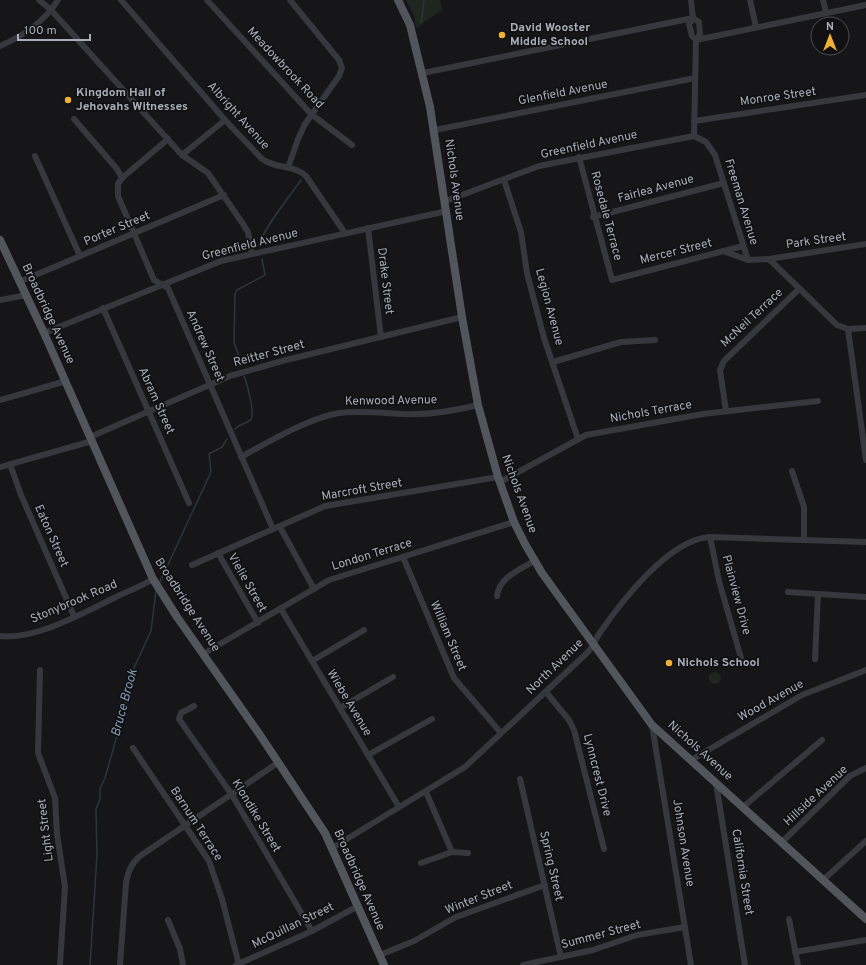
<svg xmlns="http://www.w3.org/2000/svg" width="866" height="965" font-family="Overpass,sans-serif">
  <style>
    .green { fill: #1e261f }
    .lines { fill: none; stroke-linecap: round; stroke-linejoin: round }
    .stream { stroke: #2c353c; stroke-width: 1.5 }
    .minor { stroke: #37383d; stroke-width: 6 }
    .major { stroke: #53555c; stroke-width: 8 }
    .poi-dot { fill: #f2b134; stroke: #111113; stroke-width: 1.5 }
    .labels { text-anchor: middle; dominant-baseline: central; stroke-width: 3.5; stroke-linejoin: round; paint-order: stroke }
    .poi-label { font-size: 12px; font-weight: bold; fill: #a8adb8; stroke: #111113; text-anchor: start }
    .street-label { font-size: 12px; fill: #a8adb8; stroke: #111113 }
    .water-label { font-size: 13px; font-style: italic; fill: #7f9bb3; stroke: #111113 }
  </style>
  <rect width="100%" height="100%" fill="#161618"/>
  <!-- green -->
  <g class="green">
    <polygon points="406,0 440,0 442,10 416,28 414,16"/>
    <circle cx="715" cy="678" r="6"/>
  </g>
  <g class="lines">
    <!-- stream -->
    <g class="stream">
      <polyline points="421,24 424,0"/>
      <path d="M259 246C260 233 292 193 301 180"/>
      <polyline points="242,365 234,342 235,294 237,290 265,275 262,259"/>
      <path d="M235 429C239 424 247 424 251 419 255 413 247 383 244 376"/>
      <polyline points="159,584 211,472 209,454 222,447 227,439"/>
      <polyline points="90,965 97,855 96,809 100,799 100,789 105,778 120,725 132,672 151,631 156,591"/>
    </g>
    <!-- minor -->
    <g class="minor">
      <polyline points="39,0 51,10 182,155 208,173 243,224 248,232 252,254"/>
      <path d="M121 0 225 120 261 158C273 169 294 164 306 176L345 233"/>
      <polyline points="207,0 311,114 352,145"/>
      <polyline points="691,0 693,18 689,24 692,36 696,40"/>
      <polyline points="750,0 756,27"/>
      <polyline points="823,0 826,12"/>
      <polyline points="693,18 699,22 700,34 696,40 694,136 706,142 715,155 748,260 769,259 837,325 848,329 866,328"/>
      <polyline points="696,40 866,5"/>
      <path d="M0 46C24 36 44 22 58 0"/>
      <polyline points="423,73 693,18"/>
      <polyline points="74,119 117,169 122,178"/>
      <polyline points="694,121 866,95"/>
      <polyline points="435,130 695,78"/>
      <polyline points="168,139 122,178 118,184 118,196 154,280 168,288 273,529"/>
      <polyline points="182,155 225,120"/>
      <polyline points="35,156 80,256"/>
      <polyline points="579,157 612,280 743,246"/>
      <polyline points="288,168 298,139 305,124 339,76 342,68 339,60 290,0"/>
      <polyline points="504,180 521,232 527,273 544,338 578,439"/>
      <polyline points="446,201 539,166 694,136"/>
      <polyline points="593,217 724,183"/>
      <polyline points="368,228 381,337"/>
      <polyline points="723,251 748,260"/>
      <polyline points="769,259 866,244"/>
      <polyline points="19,282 224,195"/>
      <polyline points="0,300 26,295"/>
      <polyline points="103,308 189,503"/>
      <polyline points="848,329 866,460"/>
      <polyline points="44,333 221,261 447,211"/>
      <polyline points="553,362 621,342 655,340"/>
      <polyline points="0,400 66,381"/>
      <polyline points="726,411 720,370 724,361 799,289"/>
      <polyline points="90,437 230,376 282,361 462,317"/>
      <path d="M241 457C268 442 309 418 339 413 360 410 381 413 403 414 428 415 454 411 478 405"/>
      <polyline points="10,464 21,495 74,616"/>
      <polyline points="0,467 92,441"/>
      <polyline points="792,471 804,507 804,540"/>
      <polyline points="500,482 586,435 703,414 818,401"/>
      <polyline points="280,527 314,589"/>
      <polyline points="710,537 719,581 741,658"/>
      <polyline points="218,553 258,623"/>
      <polyline points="403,557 454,678 501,733"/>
      <polyline points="192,565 325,506 498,477"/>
      <polyline points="788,592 866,597"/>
      <path d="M497 596C499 577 520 570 534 561"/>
      <polyline points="281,609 399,807"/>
      <path d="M0 636C35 640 81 614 112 599 126 592 140 587 153 579"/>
      <polyline points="203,654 329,580 514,522"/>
      <polyline points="815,659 818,594"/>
      <polyline points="312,661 364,630"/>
      <polyline points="40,670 38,753 55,798 57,834 65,887 60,965"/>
      <polyline points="546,692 569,720 574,730 604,849"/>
      <polyline points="194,706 181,713 179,719 232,795 312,931"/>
      <polyline points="340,708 393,677"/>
      <polyline points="652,725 691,965"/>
      <polyline points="133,748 209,861 222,899 239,965"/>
      <polyline points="368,755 432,719"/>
      <polyline points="691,760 802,695 866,670"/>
      <polyline points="520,779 561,957"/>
      <polyline points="716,783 745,965"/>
      <polyline points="426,792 452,852"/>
      <polyline points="743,807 822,740"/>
      <polyline points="782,842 850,776 866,768"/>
      <path d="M332 848 465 767 588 652C593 647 595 640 599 634 621 602 669 539 710 537L866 542"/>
      <polyline points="421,863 452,852 468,853"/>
      <polyline points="823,880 866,841"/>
      <polyline points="789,919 798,965"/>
      <polyline points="168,920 180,949 183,965"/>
      <polyline points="795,952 866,940"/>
      <polyline points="380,955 414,941 456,917 545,885"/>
      <path d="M120 965 126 883C128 872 131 864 140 856L279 762"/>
      <polyline points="236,965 312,931 358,906"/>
      <polyline points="523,965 593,950 637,935 685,927"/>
    </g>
    <!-- major -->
    <g class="major">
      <polyline points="398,0 410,25 430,107 462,317 478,405 498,477 514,522 525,544 542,573 652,725 866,919"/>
      <polyline points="0,240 44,333 153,579 177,617 260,735 325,833 384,965"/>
    </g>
  </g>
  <!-- markers -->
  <g class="poi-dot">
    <circle cx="502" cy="35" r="4"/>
    <circle cx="68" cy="100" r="4"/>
    <circle cx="669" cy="663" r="4"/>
  </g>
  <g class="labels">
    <!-- poi labels -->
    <g class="poi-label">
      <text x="510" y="28">David Wooster<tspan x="510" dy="14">Middle School</tspan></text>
      <text x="76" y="93">Kingdom Hall of<tspan x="76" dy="14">Jehovahs Witnesses</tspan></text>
      <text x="677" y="663">Nichols School</text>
    </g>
    <!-- street labels -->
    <g class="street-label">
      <text transform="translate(285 68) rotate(47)">Meadowbrook Road</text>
      <text transform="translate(563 93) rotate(-11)">Glenfield Avenue</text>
      <text transform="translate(778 97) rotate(-8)">Monroe Street</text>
      <text transform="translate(238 116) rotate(48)">Albright Avenue</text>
      <text transform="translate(589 145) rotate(-12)">Greenfield Avenue</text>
      <text transform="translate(454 180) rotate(82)">Nichols Avenue</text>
      <text transform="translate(656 189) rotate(-15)">Fairlea Avenue</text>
      <text transform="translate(741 202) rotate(73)">Freeman Avenue</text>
      <text transform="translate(606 216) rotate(75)">Rosedale Terrace</text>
      <text transform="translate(117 229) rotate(-23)">Porter Street</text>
      <text transform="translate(816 241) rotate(-8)">Park Street</text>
      <text transform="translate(250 245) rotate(-14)">Greenfield Avenue</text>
      <text transform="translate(676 252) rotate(-14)">Mercer Street</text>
      <text transform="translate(385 281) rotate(83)">Drake Street</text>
      <text transform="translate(549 307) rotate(75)">Legion Avenue</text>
      <text transform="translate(48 314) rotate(65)">Broadbridge Avenue</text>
      <text transform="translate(752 318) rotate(-43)">McNeil Terrace</text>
      <text transform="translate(205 346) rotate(66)">Andrew Street</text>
      <text transform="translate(269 354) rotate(-15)">Reitter Street</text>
      <text transform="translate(156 401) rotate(66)">Abram Street</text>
      <text transform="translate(391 401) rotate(-1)">Kenwood Avenue</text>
      <text transform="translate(651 412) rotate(-10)">Nichols Terrace</text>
      <text transform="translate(362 490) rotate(-10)">Marcroft Street</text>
      <text transform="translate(519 494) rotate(70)">Nichols Avenue</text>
      <text transform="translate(51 536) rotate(66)">Eaton Street</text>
      <text transform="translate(372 555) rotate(-17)">London Terrace</text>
      <text transform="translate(247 583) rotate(60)">Vielie Street</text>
      <text transform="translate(736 595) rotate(75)">Plainview Drive</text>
      <text transform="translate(74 602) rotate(-23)">Stonybrook Road</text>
      <text transform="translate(187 605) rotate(57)">Broadbridge Avenue</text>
      <text transform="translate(448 636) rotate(67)">William Street</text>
      <text transform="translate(555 667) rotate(-44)">North Avenue</text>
      <text transform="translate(771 701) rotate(-29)">Wood Avenue</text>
      <text transform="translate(349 703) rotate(59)">Wiebe Avenue</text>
      <text transform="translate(700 751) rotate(42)">Nichols Avenue</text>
      <text transform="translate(597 775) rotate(76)">Lynncrest Drive</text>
      <text transform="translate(816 796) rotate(-43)">Hillside Avenue</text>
      <text transform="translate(256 816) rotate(59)">Klondike Street</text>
      <text transform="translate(196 824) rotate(57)">Barnum Terrace</text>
      <text transform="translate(46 830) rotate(-97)">Light Street</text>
      <text transform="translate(683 843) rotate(81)">Johnson Avenue</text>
      <text transform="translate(551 866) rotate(77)">Spring Street</text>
      <text transform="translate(742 872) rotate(81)">California Street</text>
      <text transform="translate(359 880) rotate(66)">Broadbridge Avenue</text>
      <text transform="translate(479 898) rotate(-22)">Winter Street</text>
      <text transform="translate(293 926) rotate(-26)">McQuillan Street</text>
      <text transform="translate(601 935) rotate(-15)">Summer Street</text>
    </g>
    <!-- water labels -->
    <g class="water-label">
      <text transform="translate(125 703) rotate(-75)">Bruce Brook</text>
    </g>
  </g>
  <!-- north arrow -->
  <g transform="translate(830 36)"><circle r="19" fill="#111113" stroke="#4d4f55"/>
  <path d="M0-3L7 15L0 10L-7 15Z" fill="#f2b134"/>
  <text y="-6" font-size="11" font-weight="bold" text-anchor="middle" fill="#a8adb8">N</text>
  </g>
  <!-- scale -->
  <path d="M18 34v6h72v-6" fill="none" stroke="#a8adb8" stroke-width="2"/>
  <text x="24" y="34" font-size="12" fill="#a8adb8" stroke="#111113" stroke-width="3" paint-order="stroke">100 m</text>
</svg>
